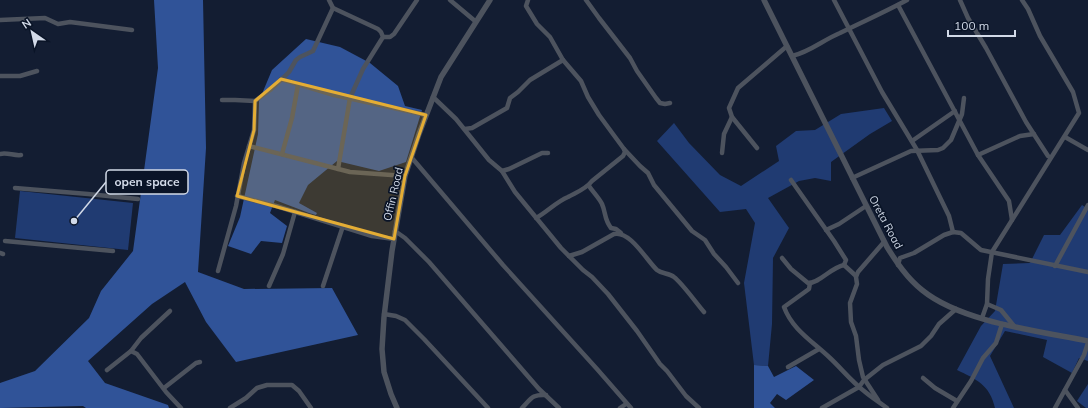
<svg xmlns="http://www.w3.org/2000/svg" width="1088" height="408" font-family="Mulish,sans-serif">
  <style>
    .green { fill: #203b72 }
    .forest { fill: #305398 }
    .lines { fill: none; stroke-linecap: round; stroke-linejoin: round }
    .minor { stroke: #4d535e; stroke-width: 4.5 }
    .tertiary { stroke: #4d535e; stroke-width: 5.5 }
    .marked { fill: #e4ad35; fill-opacity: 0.2; stroke: #e4ad35; stroke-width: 3; stroke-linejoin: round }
    .labels { text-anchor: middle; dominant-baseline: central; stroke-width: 3.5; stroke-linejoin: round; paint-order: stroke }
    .street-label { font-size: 11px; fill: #d2dae8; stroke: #0a1427 }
    .leader { fill: none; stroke: #d2dae8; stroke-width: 1.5 }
    .callout-dot { fill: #d2dae8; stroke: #0a1427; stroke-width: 1.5 }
    .callout { fill: #0a1427; stroke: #d2dae8; stroke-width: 1.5 }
    .callout-label { font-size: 12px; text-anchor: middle; font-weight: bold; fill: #d2dae8 }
  </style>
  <rect width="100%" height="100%" fill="#131d32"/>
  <!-- green -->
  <g class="green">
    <polygon points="884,108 892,121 870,134 831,162 831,181 815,178 799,181 768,198 789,228 773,258 772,324 768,366 754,365 744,283 755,223 746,209 720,212 657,141 674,123 689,143 720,175 741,186 779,161 776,146 796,131 815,130 841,114"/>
    <polygon points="20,191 133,203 128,250 15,238"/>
    <path d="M1082 205 1088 209V361L1079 358 1072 373 1043 357 1047 340 1005 331 990 356 1014 408H995C990 385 976 379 957 370L981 326 995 311 1003 264 1030 263 1044 235H1060Z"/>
    <polygon points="1088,384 1088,408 1086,408 1077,401"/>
  </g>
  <!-- forest -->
  <g class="forest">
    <polygon points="154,0 203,0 206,148 198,272 244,289 332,288 358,335 236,362 206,322 185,282 152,304 88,361 105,383 168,405 169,408 86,408 83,406 0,408 0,383 35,371 89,318 101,291 133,251 158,68"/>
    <polygon points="306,39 340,47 370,63 398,86 405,106 422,110 406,162 379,171 337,161 308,185 299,203 317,213 316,215 309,213 275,200 270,213 287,226 282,243 261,241 251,254 228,246 240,217 258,134 259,101 272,70"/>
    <polygon points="754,365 768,366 774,377 796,366 814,380 786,400 777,394 770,403 775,408 754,408"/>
  </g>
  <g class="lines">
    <!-- minor -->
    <g class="minor">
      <polyline points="329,0 333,8 378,29 381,32 383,37 363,69 350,98 338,169"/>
      <polyline points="450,0 475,21"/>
      <polyline points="528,0 526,6 537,24 550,37 563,60 581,81 588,97 599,115 624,149 640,166 648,173 654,185 692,231 705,240 714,254 726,267 738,283"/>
      <polyline points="586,0 599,18 630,58 637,71 656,98 660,103 665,104 670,103"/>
      <polyline points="834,0 882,92 917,150 949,216 953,232"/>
      <polyline points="960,0 968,18 986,48 1026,122 1048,156"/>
      <polyline points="898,5 978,155 1009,201 1012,220"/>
      <polyline points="0,20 45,18 58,24 70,22 132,30"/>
      <polyline points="383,37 390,37 394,34 417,0"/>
      <path d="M792 56C810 52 823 40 840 33 862 22 885 12 907 0"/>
      <polyline points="0,76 20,76 37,71"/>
      <polyline points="281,79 334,95 426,115"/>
      <polyline points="433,97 456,119 489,160 502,171 515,192 561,248 583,270 592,277 608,294 637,331 660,364 667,371 686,396 699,408"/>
      <polyline points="222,100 235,100 255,101 270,90 284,77 289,72 296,60 300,57 313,51 333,8"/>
      <polyline points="465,129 472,128 507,108 510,98 518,92 530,80 563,60"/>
      <polyline points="1065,137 1088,150"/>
      <polyline points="912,141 955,111"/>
      <polyline points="249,146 350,172 405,176"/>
      <polyline points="757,148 732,117 729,108 738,88 787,46"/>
      <polyline points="722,153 724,134 732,117"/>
      <path d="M0 154C7 152 14 156 21 155"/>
      <polyline points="282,154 292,118 298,85"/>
      <polyline points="978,155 1020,136 1034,134"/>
      <polyline points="412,158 503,265 597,369 631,408"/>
      <polyline points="502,171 509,169 542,153 548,153"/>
      <polyline points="852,178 911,151 938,150 943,148 951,140 962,114 964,98"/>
      <polyline points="791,180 834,241 846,260 844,265"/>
      <path d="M589 186C593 192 599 198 602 204 606 213 604 219 611 228L616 229 621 233"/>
      <polyline points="15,188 88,194 138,199"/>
      <polyline points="237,196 276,206 372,236 394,239"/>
      <path d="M536 218C547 212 556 202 568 197 577 192 586 189 592 181L623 156 625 152 624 149"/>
      <polyline points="826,230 839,224 866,206"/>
      <polyline points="395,231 405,238 429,262 539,389 559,408"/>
      <polyline points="5,241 113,251"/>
      <polyline points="0,253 3,254"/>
      <path d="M569 256 582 252 614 234C630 230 647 261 657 270 662 274 669 273 674 277 682 283 697 304 704 312"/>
      <path d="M782 258 791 269 808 283C820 283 830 268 844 265L856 276"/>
      <polyline points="898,265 900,258 914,253 944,235 953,232 961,233 981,250 1088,272"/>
      <polyline points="1055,266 1088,205"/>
      <polyline points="218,271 236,206 244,163 254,130 255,101"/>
      <path d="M810 283 809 289 784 307C792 329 812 341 829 357 841 368 851 381 864 391 871 397 879 402 887 408"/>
      <polyline points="269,286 283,254 295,212"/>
      <polyline points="323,286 343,226"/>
      <polyline points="987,304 1001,310 1014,326"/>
      <polyline points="384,314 396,316 405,320 424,339 488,408"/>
      <polyline points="982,318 987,304 988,279 992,252 1079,113 1073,92 1040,36 1028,9 1022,0"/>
      <polyline points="131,351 141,338 170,311"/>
      <polyline points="788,367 819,349"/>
      <polyline points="107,370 131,351 137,354 166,392 181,408"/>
      <polyline points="923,378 935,388 957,401"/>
      <polyline points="164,388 196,363 200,362"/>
      <polyline points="1065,390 1078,408"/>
      <polyline points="878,400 863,377 859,360 856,336 851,322 850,303 857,284 856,277 858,272 884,242"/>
      <polyline points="230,408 246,398 257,388 267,385 292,385 299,391 311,408"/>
      <path d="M522 408C531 399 532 394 546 395"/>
      <polyline points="620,408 626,404"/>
      <polyline points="822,408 859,387 864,380 883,365 921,346 931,336 939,324 956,309"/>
      <polyline points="953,408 971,381 983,358 996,343 1002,324"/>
      <polyline points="1055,408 1084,355 1088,343"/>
    </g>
    <!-- tertiary -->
    <g class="tertiary">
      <path d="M764 0 887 247C897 263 907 278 922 290 961 322 1038 331 1088 341"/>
      <polyline points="397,408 391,394 384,372 382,349 384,317 392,251 405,176 419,134 441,77 490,0"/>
    </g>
  </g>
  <!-- marked area -->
  <path class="marked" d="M281 79 426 115 405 176 394 239 237 196 254 130 255 101Z"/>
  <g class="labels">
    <!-- street labels -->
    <g class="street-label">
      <text transform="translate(393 194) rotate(-77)">Offin Road</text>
      <text transform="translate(886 222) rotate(62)">Oreta Road</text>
    </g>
  </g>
  <!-- callouts -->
  <path class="leader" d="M74 221L106 182"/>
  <circle class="callout-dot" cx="74" cy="221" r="4"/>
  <rect class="callout" x="106" y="170" width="82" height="24" rx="4"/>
  <g class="callout-label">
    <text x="147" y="186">open space</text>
  </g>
  <!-- north arrow -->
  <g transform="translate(32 32) rotate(326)" stroke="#0a1427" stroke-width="3" paint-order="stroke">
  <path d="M0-3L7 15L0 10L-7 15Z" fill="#d2dae8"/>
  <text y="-6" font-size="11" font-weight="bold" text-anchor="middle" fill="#d2dae8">N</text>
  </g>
  <!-- scale -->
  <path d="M948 30v6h67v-6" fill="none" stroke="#d2dae8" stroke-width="2"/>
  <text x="954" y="30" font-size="12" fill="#d2dae8" stroke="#0a1427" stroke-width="3" paint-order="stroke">100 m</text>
</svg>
